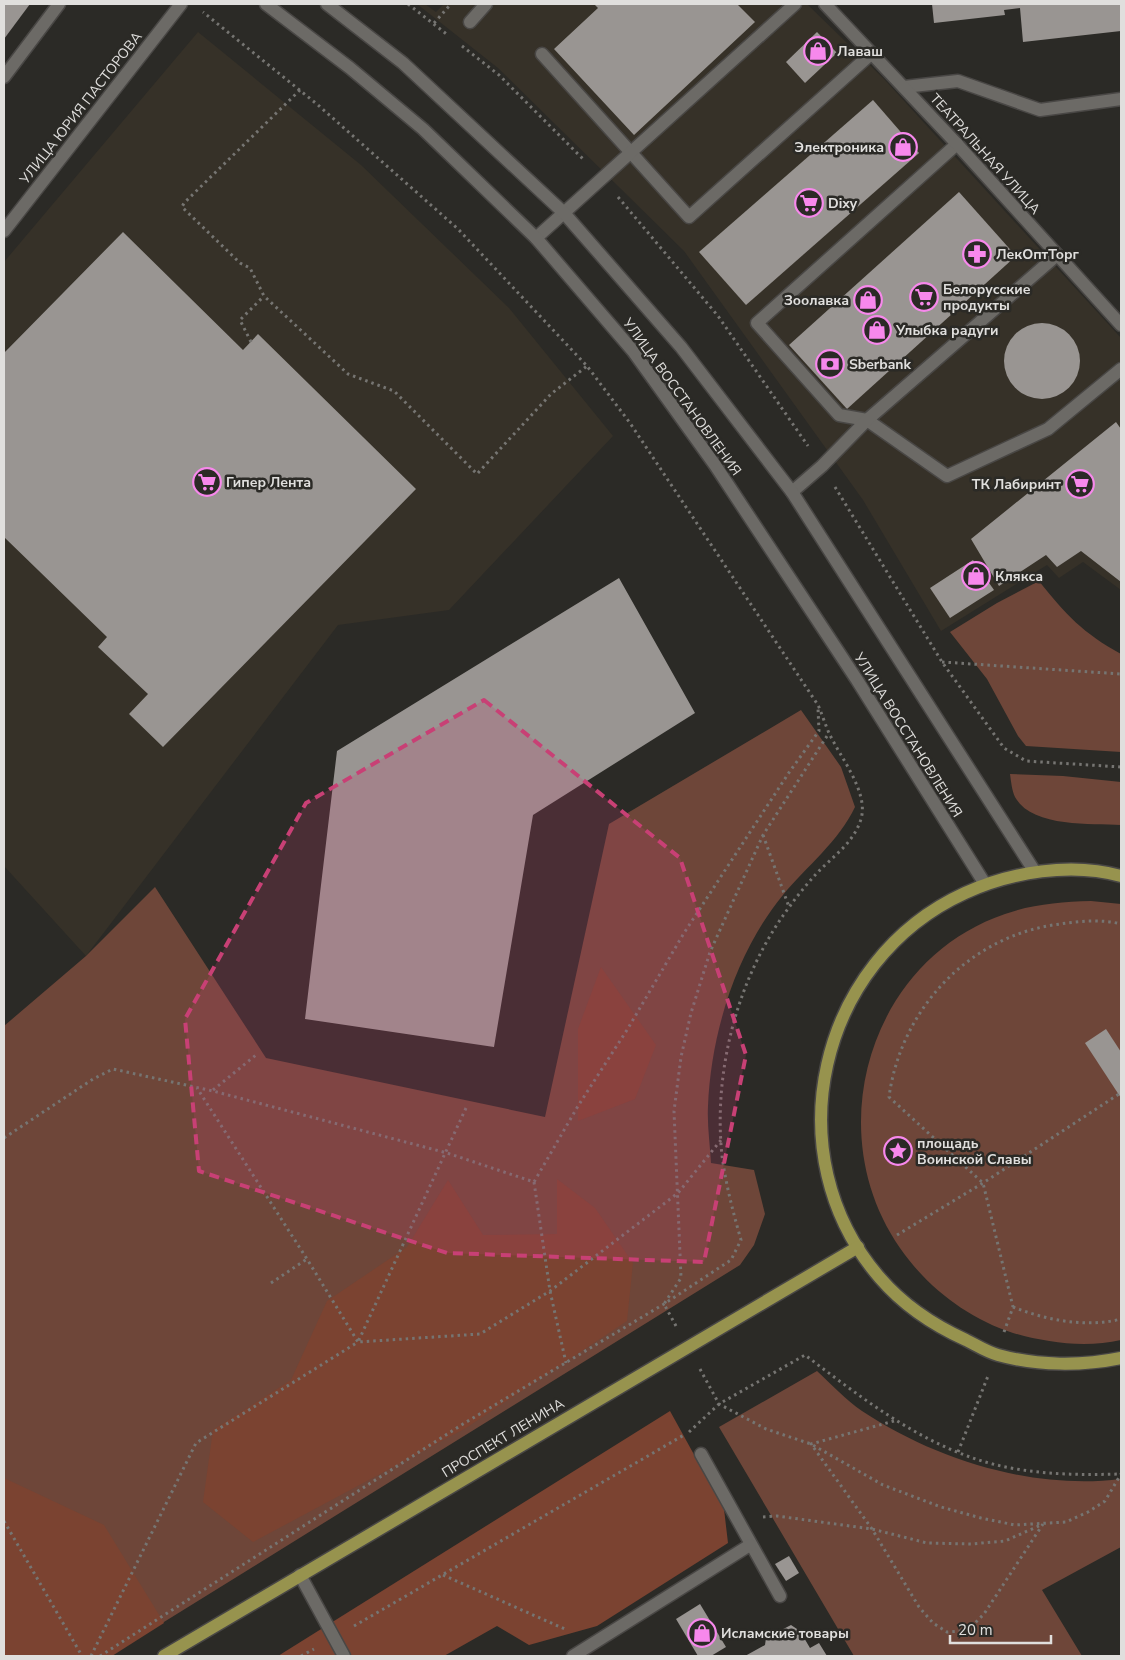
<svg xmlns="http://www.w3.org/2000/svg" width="1125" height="1660" font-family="'Nunito Sans',sans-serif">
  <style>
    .built { fill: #363128 }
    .green { fill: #6e4639 }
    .forest { fill: #7b4331 }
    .building { fill: #999592 }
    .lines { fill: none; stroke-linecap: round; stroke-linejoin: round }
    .service-casing { stroke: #494745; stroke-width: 15 }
    .minor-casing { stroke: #494745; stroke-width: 15 }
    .primary-casing { stroke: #494745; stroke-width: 15 }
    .path { stroke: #767572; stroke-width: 3; stroke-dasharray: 2.5 4; stroke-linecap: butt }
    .service { stroke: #6c6a66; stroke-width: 12 }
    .minor { stroke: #6c6a66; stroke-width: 12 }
    .primary { stroke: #97934e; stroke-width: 12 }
    .marked { fill: #c84075; fill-opacity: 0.2; stroke: #c84075; stroke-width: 4; stroke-dasharray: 10 6; stroke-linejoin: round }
    .labels { text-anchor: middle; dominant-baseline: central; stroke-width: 5; stroke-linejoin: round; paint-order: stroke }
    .poi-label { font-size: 14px; font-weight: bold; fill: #e0dfdd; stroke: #2b2a26; text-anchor: start }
    .street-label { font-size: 14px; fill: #e0dfdd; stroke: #2b2a26 }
  </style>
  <rect width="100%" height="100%" fill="#2b2a26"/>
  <!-- built -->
  <g class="built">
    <polygon points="417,4 425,4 436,12 444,4 807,4 884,79 1121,338 1121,590 1083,562 1059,578 1047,565 941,631 863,500 684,251 498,68"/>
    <polygon points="198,32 361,165 509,308 613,436 449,610 338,625 86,956 4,866 4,262"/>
  </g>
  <!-- green -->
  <g class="green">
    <path d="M1039 581C1066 615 1083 633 1121 654V752L1026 746 1018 736 987 679 950 632 997 603Z"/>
    <path d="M801 710 841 767 855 807C839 841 807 866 783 895 736 952 711 1033 708 1106 707 1125 710 1144 711 1163L754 1170 765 1214 754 1245 740 1265 109 1656 4 1640V1026L86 956 155 887 266 1058 545 1117 609 824Z"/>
    <path d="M1010 774 1063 776 1121 782V825C1091 823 1032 828 1015 797 1012 791 1011 781 1010 774Z"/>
    <path d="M1091 901 1121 904V1340C1086 1348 1047 1343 1013 1333 967 1318 927 1287 900 1248 819 1132 869 960 1005 914 1033 904 1061 902 1091 901Z"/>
    <path d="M817 1371C831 1384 846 1400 862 1411 936 1460 1033 1490 1121 1479V1547L1042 1590 1082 1656H854L719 1427Z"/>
  </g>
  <!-- forest -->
  <g class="forest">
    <polygon points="601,967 656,1045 635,1099 578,1121 578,1029"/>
    <polygon points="557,1179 595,1208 633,1263 627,1321 466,1428 253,1542 203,1502 213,1430 291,1380 327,1301 407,1247 448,1180 483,1235 557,1234"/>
    <polygon points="670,1411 724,1509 728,1543 597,1626 529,1645 497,1626 444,1656 278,1656"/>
    <polygon points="4,1478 104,1525 164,1623 112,1656 4,1656"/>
  </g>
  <!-- building -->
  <g class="building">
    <polygon points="4,4 30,4 4,39"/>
    <polygon points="594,4 737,4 755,22 634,135 554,49 598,8"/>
    <polygon points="932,4 1121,4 1121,31 1023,42 1020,8 1004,10 1005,15 934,23"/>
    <polygon points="817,32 837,53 805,83 786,62"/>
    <polygon points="873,100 919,153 746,305 699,252"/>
    <polygon points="959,192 1016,256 847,409 789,345"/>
    <polygon points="123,232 243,350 258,334 416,489 163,747 129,714 148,694 98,647 107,637 4,537 4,353"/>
    <circle cx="1042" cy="361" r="38"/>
    <polygon points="1116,422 1121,429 1121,582 1081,551 1057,567 1046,555 999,586 971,539"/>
    <polygon points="973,560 994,590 950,618 930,588"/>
    <polygon points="619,578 695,713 533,815 494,1047 305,1019 337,751"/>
    <polygon points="1106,1029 1121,1052 1121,1098 1085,1043"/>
    <polygon points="789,1556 799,1573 786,1581 775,1564"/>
    <polygon points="700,1604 726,1647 711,1656 698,1656 676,1619"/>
    <polygon points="791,1625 800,1631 810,1648 819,1643 827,1656 745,1656 765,1645 766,1638"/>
  </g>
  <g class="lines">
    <defs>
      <g id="service">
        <polyline points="470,22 486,4"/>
        <polyline points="542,54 689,217 872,53"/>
        <polyline points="4,77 59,4"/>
        <polyline points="904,87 958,81 1040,110 1121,99"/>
        <polyline points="957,144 757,323 839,415 867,420 947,476 1048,429 1121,369"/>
        <polyline points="536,238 795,4"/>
        <polyline points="792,492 822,466 867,420 1057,255"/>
        <polyline points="701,1454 780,1596"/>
        <polyline points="300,1575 344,1656"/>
        <polyline points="573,1656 750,1545"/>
      </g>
      <g id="minor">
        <polyline points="266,4 350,68 423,129 536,238 633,351 715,465 857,680 985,884"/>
        <polyline points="327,4 403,63 564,213 681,347 792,492 1035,872"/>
        <polyline points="825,4 957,144 1121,325"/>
        <polyline points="4,231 181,4"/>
      </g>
      <g id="primary">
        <path d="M1121 876C1071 862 1011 872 965 893 818 960 773 1155 880 1278 904 1306 933 1325 966 1340 976 1345 987 1352 998 1355 1038 1366 1082 1366 1121 1358"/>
        <polyline points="164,1656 858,1247"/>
      </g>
    </defs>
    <!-- service casing -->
    <use href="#service" class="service-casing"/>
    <!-- minor casing -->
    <use href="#minor" class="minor-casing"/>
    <!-- primary casing -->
    <use href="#primary" class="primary-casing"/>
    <!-- path -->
    <g class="path">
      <polyline points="408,4 449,36"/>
      <polyline points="434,23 451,4"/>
      <polyline points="462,46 499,75 585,161"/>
      <polyline points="300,90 184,203 182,207 240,263 250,268 264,296 348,374 394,391 477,474 551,394 587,366"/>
      <polyline points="618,197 718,316 808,446"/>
      <polyline points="251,342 240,320 264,296"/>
      <polyline points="835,487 942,662 1004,748 1026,761 1121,767"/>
      <polyline points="942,662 1121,674"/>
      <polyline points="763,835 789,907"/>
      <polyline points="213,1090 256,1055"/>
      <polyline points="466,1108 358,1342 480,1334 550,1291 678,1193 721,1140"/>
      <polyline points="4,1138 93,1079 113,1069 213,1091 447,1153 534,1182 578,1106 627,1030 684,933 790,771 819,731 818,708"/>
      <polyline points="534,1182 550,1291 566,1363"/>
      <polyline points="897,1235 983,1183 1119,1094"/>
      <polyline points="271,1283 307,1259"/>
      <path d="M1013 1307C1046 1320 1086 1328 1121 1319"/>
      <polyline points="676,1326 664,1304 681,1278 674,1111 681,1057 691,1013 710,952 763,835 829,733"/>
      <path d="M1004 1332 1013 1307 983 1183 889 1097C901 1008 970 935 1060 924 1080 921 1102 919 1121 924"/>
      <polyline points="700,1369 719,1404 766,1429 811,1444 883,1485 941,1507 981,1518 1015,1525 1066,1522 1088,1512 1105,1501 1121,1474"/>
      <polyline points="894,1421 811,1444 872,1529 919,1607 933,1623 947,1632 961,1631 974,1624 984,1614 1043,1524"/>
      <path d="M689 1432 719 1404 805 1355C867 1402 933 1454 1011 1468 1048 1475 1084 1475 1121 1474"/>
      <polyline points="958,1452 988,1376"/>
      <polyline points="763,1517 777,1516 872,1529 927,1543 971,1544 1005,1541 1041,1525"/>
      <polyline points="4,1521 82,1656"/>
      <polyline points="443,1575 567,1630"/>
      <polyline points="354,1626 684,1435"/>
      <polyline points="91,1656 196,1443 358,1342 307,1259 197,1088"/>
      <path d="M100 1656 463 1424 664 1304 731 1260 741 1240C733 1212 726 1185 722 1156 713 1070 738 975 790 906 798 895 807 884 816 874 832 857 854 843 861 819 869 792 840 757 829 733 825 724 822 714 818 705L630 423 587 366 458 229 318 105 203 12"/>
      <polyline points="301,1656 314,1649"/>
    </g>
    <!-- service -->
    <use href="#service" class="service"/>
    <!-- minor -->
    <use href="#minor" class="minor"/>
    <!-- primary -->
    <use href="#primary" class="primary"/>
  </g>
  <!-- marked area -->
  <path class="marked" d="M484 700 680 858 746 1055 704 1262 447 1253 199 1171 185 1019 306 803Z"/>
  <!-- icons -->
  <defs>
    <symbol id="shop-ring" viewBox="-11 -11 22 22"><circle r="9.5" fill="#2b2a26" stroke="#f788ec" stroke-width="1.5"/><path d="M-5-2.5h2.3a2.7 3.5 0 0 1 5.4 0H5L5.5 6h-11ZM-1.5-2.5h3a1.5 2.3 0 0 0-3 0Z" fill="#f788ec"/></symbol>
    <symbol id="supermarket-ring" viewBox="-11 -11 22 22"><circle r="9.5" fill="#2b2a26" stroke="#f788ec" stroke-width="1.5"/><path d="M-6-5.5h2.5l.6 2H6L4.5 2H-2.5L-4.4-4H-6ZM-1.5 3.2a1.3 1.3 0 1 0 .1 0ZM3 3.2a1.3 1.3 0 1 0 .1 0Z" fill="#f788ec"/></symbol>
    <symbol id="pharmacy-ring" viewBox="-11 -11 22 22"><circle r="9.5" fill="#2b2a26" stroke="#f788ec" stroke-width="1.5"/><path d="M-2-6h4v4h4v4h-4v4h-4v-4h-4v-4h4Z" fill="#f788ec"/></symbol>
    <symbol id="bank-ring" viewBox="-11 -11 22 22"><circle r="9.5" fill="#2b2a26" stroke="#f788ec" stroke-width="1.5"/><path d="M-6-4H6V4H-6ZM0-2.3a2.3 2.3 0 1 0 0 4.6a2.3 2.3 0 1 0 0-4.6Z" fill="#f788ec"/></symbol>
    <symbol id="sight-ring" viewBox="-11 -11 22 22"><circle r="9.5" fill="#2b2a26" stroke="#f788ec" stroke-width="1.5"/><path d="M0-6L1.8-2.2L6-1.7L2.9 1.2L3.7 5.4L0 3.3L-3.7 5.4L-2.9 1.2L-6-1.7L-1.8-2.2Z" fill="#f788ec"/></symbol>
  </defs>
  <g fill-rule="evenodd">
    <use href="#shop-ring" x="802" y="35" width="32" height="32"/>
    <use href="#shop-ring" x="887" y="131" width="32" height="32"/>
    <use href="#supermarket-ring" x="793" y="187" width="32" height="32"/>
    <use href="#pharmacy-ring" x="961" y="238" width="32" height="32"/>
    <use href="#supermarket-ring" x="908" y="281" width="32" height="32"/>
    <use href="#shop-ring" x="852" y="284" width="32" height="32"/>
    <use href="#shop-ring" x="861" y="314" width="32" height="32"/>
    <use href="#bank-ring" x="814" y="348" width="32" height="32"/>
    <use href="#supermarket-ring" x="191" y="466" width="32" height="32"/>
    <use href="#supermarket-ring" x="1064" y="468" width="32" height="32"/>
    <use href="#shop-ring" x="960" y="560" width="32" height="32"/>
    <use href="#sight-ring" x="882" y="1135" width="32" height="32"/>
    <use href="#shop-ring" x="686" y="1617" width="32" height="32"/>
  </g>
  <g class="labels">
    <!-- poi labels -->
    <g class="poi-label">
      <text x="837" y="51">Лаваш</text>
      <text x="884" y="147" text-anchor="end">Электроника</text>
      <text x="828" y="203">Dixy</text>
      <text x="996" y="254">ЛекОптТорг</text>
      <text x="943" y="289">Белорусские<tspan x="943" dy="16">продукты</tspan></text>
      <text x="849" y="300" text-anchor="end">Зоолавка</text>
      <text x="896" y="330">Улыбка радуги</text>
      <text x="849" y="364">Sberbank</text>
      <text x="226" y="482">Гипер Лента</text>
      <text x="1061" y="484" text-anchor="end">ТК Лабиринт</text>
      <text x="995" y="576">Клякса</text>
      <text x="917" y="1143">площадь<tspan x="917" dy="16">Воинской Славы</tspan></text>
      <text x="721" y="1633">Исламские товары</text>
    </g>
    <!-- street labels -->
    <g class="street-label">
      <text transform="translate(81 108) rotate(-52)">УЛИЦА ЮРИЯ ПАСТОРОВА</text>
      <text transform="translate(985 154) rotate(48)">ТЕАТРАЛЬНАЯ УЛИЦА</text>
      <text transform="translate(682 397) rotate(54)">УЛИЦА ВОССТАНОВЛЕНИЯ</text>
      <text transform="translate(908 735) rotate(58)">УЛИЦА ВОССТАНОВЛЕНИЯ</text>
      <text transform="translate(503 1438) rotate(-31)">ПРОСПЕКТ ЛЕНИНА</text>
    </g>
  </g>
  <!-- border -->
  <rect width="1125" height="1660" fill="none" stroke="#e0dfdd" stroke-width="10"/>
  <!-- scale -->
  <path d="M950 1635v8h101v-8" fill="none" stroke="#e0dfdd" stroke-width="2.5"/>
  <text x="958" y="1635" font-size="15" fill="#e0dfdd" stroke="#2b2a26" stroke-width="4" paint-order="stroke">20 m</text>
</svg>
